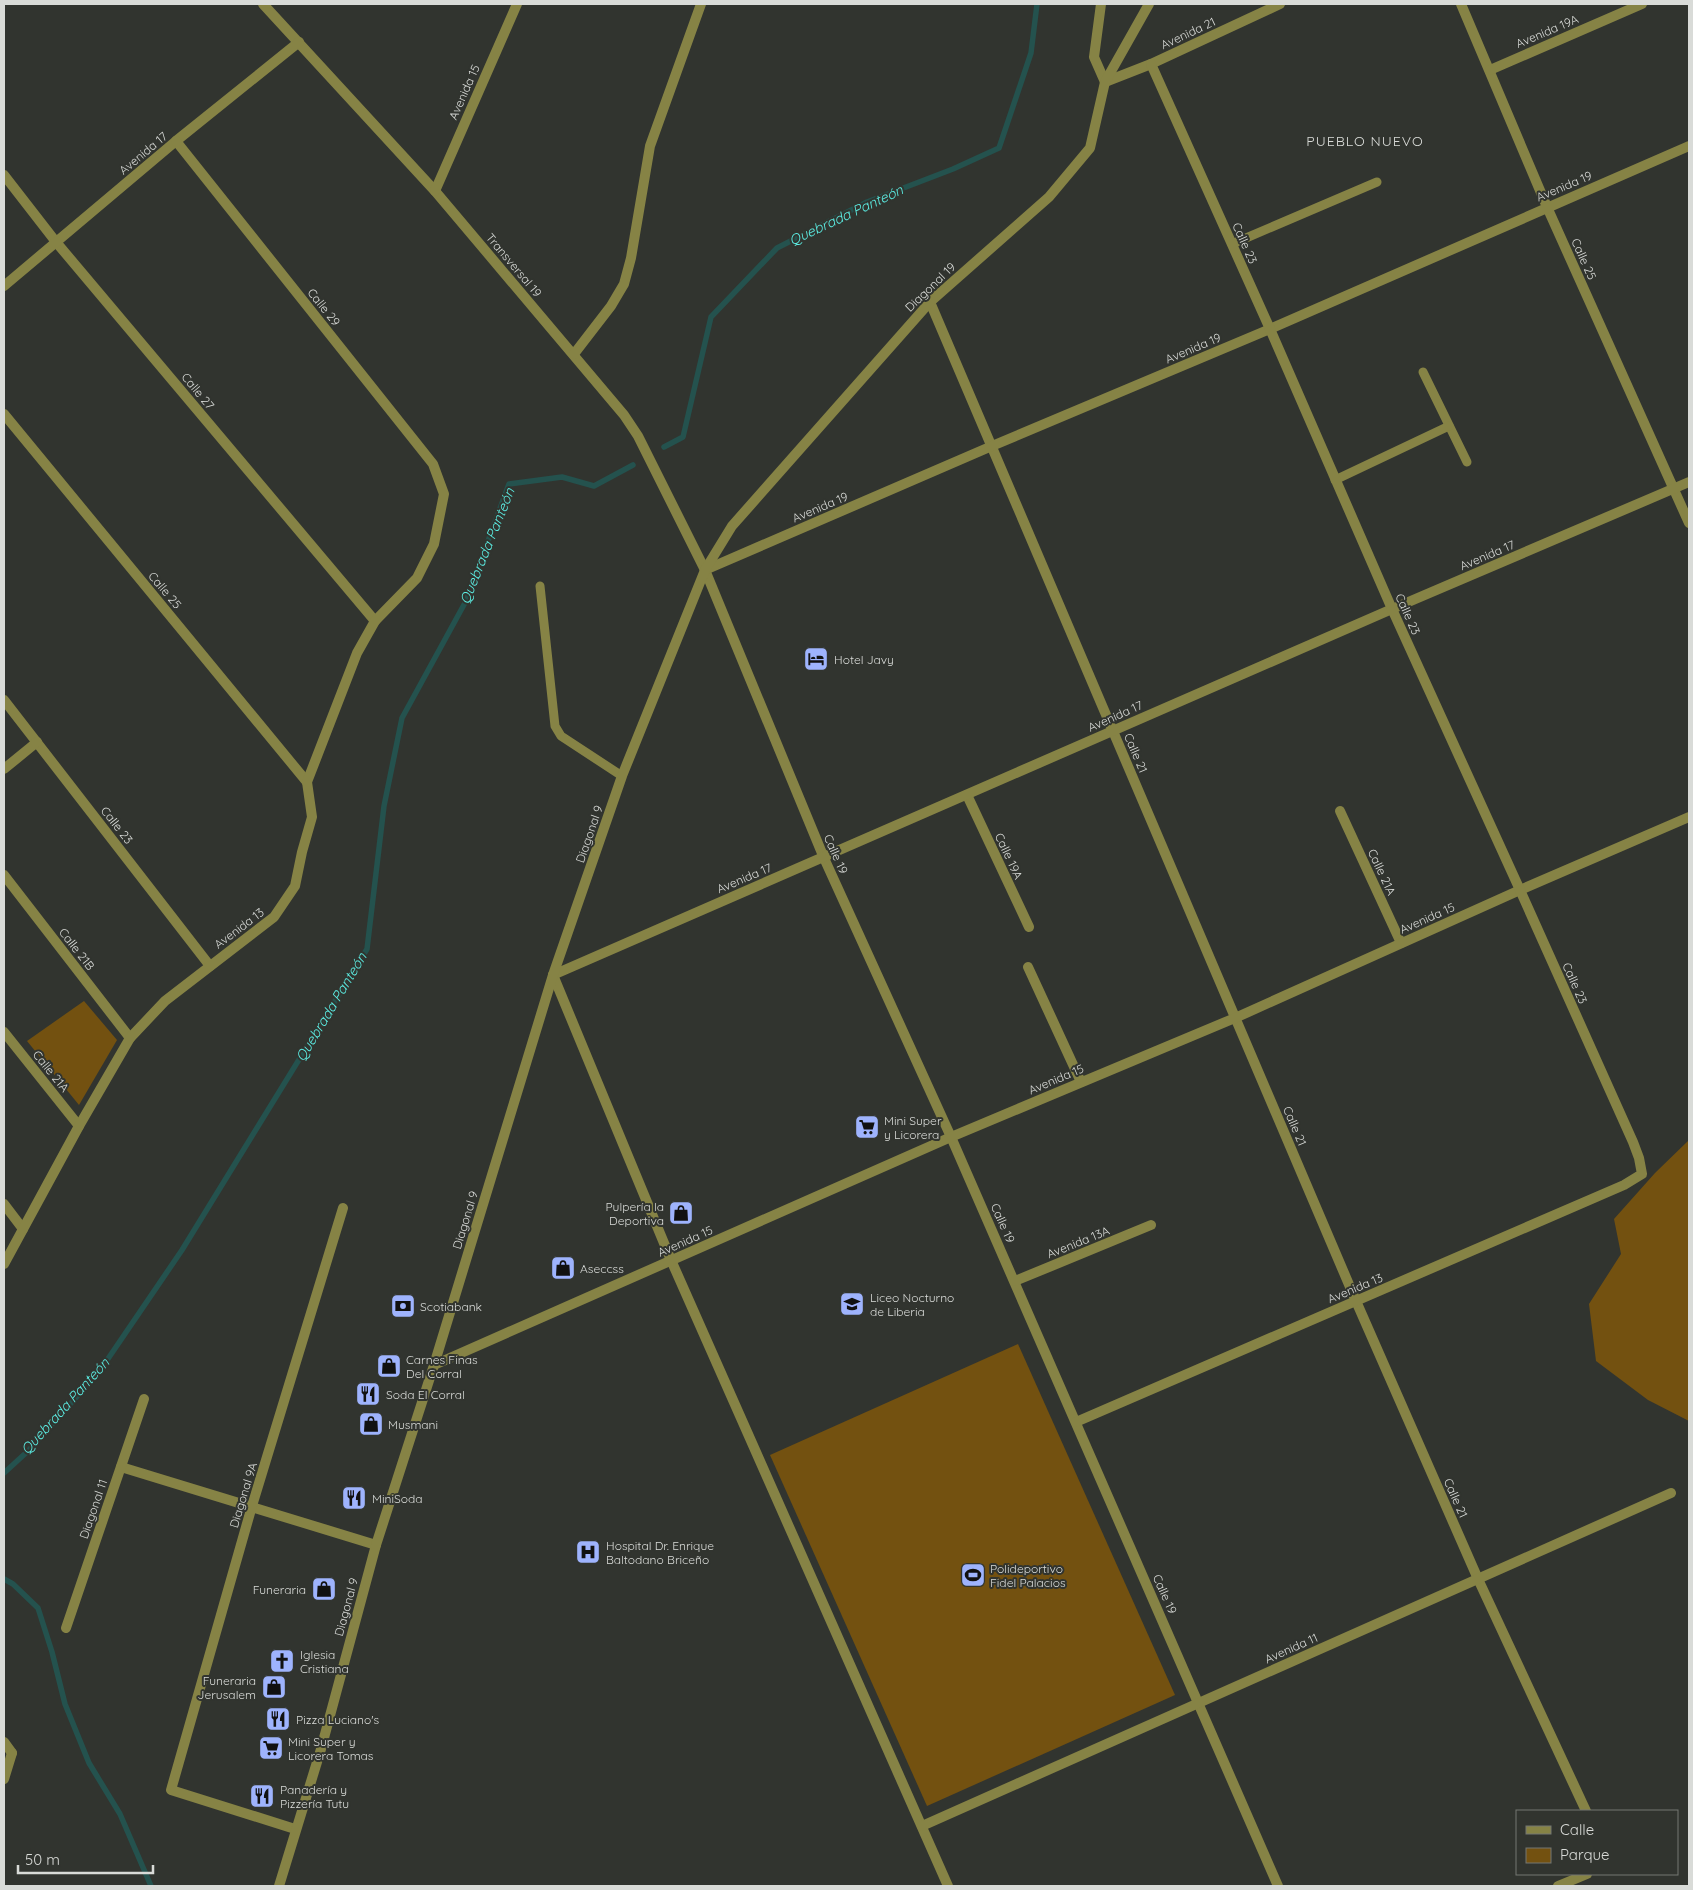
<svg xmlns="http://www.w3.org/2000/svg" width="1693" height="1890" font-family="Quicksand,sans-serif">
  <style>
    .green { fill: #735110 }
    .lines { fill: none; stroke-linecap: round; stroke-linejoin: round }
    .stream { stroke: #24524e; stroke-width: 5.5 }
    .lane { stroke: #868345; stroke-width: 9 }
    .street { stroke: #868345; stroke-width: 10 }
    .labels { text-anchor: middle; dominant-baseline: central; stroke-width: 4; stroke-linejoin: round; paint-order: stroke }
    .street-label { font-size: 12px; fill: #d9dbd8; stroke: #31342f }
    .poi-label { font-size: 12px; fill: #d9dbd8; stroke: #31342f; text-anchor: start }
    .neighbourhood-label { font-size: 14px; letter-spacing: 1px; fill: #d9dbd8; stroke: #31342f }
    .water-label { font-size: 14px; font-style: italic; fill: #5ceee4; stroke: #31342f }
  </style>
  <rect width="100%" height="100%" fill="#31342f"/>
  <!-- green -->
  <g class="green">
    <polygon points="84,1001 117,1040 79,1105 27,1041"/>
    <polygon points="1689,1140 1689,1421 1648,1400 1596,1361 1589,1304 1621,1254 1614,1219 1655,1173"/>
    <polygon points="1018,1344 1175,1695 927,1806 770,1455"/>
  </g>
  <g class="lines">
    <!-- stream -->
    <g class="stream">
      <polyline points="664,447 683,437 711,317 777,248 867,202 953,169 999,148 1031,53 1037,4"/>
      <polyline points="4,1473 28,1451 99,1372 182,1250 367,949 384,806 402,718 466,601 509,484 562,477 594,486 633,465"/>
      <polyline points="4,1579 13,1584 38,1608 52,1652 65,1704 89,1763 120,1814 151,1886"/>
    </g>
    <!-- lane -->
    <g class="lane">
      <polyline points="1232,244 1377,182"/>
      <polyline points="1423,372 1467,462"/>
      <polyline points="1335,480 1449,426"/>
      <polyline points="540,586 555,726 561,736 622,776"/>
    </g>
    <!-- street -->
    <g class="street">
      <polyline points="263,4 435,191 624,415 638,436 705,570 824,858 951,1137 1278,1886"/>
      <polyline points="1101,4 1094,57 1105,82"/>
      <polyline points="1461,4 1547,207 1689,523"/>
      <polyline points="1490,70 1642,4"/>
      <polyline points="1105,82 1151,64 1280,4"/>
      <polyline points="4,175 56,242 375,621"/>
      <polyline points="435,191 517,4"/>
      <polyline points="4,286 176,141 299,42"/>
      <polyline points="930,302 1356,1301 1478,1579 1586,1811"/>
      <polyline points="574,354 611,306 624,284 631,258 650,146 701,4"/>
      <polyline points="4,414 307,782"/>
      <polyline points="705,570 992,446 1270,329 1689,146"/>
      <polyline points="4,700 210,966"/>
      <polyline points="4,769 37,742"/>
      <polyline points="967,795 1029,927"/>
      <polyline points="1340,811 1401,943"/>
      <polyline points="4,875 130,1038"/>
      <polyline points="1028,967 1081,1082"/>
      <polyline points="553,975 1392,609 1689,482"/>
      <polyline points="553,975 671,1260 948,1886"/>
      <polyline points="4,1032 79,1126"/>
      <polyline points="4,1204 23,1229"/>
      <polyline points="4,1264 79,1126 130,1038 165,1001 274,917 295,886 302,852 312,817 307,782 357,653 375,621 417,578 434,544 444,494 433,464 176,141"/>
      <polyline points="1015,1281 1151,1225"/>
      <polyline points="434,1365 951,1137 1235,1018 1520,890 1689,817"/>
      <polyline points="1076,1422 1624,1185 1642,1174 1639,1158 1633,1142 1520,890 1392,609 1270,329 1151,64"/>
      <polyline points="121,1467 376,1545"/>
      <polyline points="66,1628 144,1399"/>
      <polyline points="4,1742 12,1753"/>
      <polyline points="4,1779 12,1753"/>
      <polyline points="922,1826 1671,1493"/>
      <polyline points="295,1829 171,1790 252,1506 343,1208"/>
      <polyline points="279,1886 321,1749 376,1545 434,1365 553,975 622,776 705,570 732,526 930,302 1049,197 1090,148 1105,82 1149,4"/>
      <polyline points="1558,1886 1587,1874"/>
    </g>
  </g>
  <!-- icons -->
  <defs>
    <symbol id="hotel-square" viewBox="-11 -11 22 22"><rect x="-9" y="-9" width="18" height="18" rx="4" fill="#9eb3fd" stroke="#31342f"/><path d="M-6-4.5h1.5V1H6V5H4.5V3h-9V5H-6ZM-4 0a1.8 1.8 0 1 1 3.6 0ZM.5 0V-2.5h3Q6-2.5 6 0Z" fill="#111"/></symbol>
    <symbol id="supermarket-square" viewBox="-11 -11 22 22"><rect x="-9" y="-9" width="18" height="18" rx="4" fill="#9eb3fd" stroke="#31342f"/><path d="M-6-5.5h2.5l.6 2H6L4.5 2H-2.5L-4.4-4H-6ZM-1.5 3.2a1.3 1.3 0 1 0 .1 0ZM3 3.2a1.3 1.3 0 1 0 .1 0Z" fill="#111"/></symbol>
    <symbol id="shop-square" viewBox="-11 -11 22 22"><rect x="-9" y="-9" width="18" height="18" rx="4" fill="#9eb3fd" stroke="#31342f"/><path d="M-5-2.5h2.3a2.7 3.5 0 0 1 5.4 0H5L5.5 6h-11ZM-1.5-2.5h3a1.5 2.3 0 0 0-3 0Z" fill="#111"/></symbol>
    <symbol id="school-square" viewBox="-11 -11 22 22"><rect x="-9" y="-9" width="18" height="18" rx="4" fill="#9eb3fd" stroke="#31342f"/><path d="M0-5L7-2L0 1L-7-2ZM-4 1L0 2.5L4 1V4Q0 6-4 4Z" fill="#111"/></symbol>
    <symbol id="bank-square" viewBox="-11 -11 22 22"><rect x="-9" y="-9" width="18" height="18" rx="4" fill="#9eb3fd" stroke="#31342f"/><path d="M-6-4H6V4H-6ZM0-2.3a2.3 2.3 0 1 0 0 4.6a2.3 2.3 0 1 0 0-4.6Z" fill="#111"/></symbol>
    <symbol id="restaurant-square" viewBox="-11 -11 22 22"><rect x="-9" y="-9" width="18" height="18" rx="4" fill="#9eb3fd" stroke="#31342f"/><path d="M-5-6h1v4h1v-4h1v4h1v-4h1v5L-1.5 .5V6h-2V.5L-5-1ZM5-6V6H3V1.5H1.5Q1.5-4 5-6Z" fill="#111"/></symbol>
    <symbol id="hospital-square" viewBox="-11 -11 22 22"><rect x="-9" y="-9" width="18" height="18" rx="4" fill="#9eb3fd" stroke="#31342f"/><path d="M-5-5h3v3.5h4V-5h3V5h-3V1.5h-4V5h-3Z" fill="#111"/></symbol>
    <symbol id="stadium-square" viewBox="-11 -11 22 22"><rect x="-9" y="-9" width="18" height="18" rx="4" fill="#9eb3fd" stroke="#31342f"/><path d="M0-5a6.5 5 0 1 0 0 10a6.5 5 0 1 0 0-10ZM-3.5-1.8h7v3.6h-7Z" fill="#111"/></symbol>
    <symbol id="church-square" viewBox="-11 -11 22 22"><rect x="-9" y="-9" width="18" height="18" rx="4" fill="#9eb3fd" stroke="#31342f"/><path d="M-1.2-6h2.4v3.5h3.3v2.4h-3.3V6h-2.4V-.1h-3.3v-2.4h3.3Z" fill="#111"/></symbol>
  </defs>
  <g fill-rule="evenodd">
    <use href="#hotel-square" x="802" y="645" width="28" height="28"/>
    <use href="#supermarket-square" x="853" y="1113" width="28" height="28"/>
    <use href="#shop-square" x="667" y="1199" width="28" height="28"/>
    <use href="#shop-square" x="549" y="1254" width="28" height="28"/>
    <use href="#school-square" x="838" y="1290" width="28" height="28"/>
    <use href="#bank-square" x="389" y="1292" width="28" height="28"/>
    <use href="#shop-square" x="375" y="1352" width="28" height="28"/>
    <use href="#restaurant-square" x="354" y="1380" width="28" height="28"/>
    <use href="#shop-square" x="357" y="1410" width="28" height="28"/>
    <use href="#restaurant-square" x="340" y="1484" width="28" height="28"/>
    <use href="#hospital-square" x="574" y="1538" width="28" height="28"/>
    <use href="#stadium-square" x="959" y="1561" width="28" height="28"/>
    <use href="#shop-square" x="310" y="1575" width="28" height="28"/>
    <use href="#church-square" x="268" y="1647" width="28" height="28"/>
    <use href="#shop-square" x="260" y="1673" width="28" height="28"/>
    <use href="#restaurant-square" x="264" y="1705" width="28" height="28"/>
    <use href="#supermarket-square" x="257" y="1734" width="28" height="28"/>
    <use href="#restaurant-square" x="248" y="1782" width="28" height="28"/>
  </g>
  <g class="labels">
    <!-- street labels -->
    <g class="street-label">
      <text transform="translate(1547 31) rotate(-23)">Avenida 19A</text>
      <text transform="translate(1188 33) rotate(-25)">Avenida 21</text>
      <text transform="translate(464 92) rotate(-66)">Avenida 15</text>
      <text transform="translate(143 153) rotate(-40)">Avenida 17</text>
      <text transform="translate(1564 186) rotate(-23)">Avenida 19</text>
      <text transform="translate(1245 243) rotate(66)">Calle 23</text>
      <text transform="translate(1584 259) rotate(66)">Calle 25</text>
      <text transform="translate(514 265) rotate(50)">Transversal 19</text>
      <text transform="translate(930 287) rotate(-44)">Diagonal 19</text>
      <text transform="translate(324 307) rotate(51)">Calle 29</text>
      <text transform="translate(1193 348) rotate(-23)">Avenida 19</text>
      <text transform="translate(198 391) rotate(50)">Calle 27</text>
      <text transform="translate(820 507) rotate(-23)">Avenida 19</text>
      <text transform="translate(1487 555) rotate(-23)">Avenida 17</text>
      <text transform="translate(165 590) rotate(50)">Calle 25</text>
      <text transform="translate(1408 614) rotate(66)">Calle 23</text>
      <text transform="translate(1115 716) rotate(-24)">Avenida 17</text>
      <text transform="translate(1136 753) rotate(67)">Calle 21</text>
      <text transform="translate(117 825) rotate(52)">Calle 23</text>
      <text transform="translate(589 834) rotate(-71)">Diagonal 9</text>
      <text transform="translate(836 854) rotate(66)">Calle 19</text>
      <text transform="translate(1009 856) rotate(65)">Calle 19A</text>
      <text transform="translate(1382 872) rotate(65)">Calle 21A</text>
      <text transform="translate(744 878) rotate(-23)">Avenida 17</text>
      <text transform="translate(1427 918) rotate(-24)">Avenida 15</text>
      <text transform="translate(239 928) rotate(-37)">Avenida 13</text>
      <text transform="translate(77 949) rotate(52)">Calle 21B</text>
      <text transform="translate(1575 983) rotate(66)">Calle 23</text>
      <text transform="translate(51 1071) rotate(51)">Calle 21A</text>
      <text transform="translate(1056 1079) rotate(-23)">Avenida 15</text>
      <text transform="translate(1295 1126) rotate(67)">Calle 21</text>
      <text transform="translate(465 1220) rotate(-73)">Diagonal 9</text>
      <text transform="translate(1003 1223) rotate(66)">Calle 19</text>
      <text transform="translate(685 1241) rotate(-24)">Avenida 15</text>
      <text transform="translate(1078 1242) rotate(-22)">Avenida 13A</text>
      <text transform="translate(1355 1288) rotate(-23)">Avenida 13</text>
      <text transform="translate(243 1495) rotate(-73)">Diagonal 9A</text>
      <text transform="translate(1456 1498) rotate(66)">Calle 21</text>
      <text transform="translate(93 1509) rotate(-71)">Diagonal 11</text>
      <text transform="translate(1165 1594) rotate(66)">Calle 19</text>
      <text transform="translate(346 1607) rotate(-75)">Diagonal 9</text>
      <text transform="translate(1291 1648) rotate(-24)">Avenida 11</text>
    </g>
    <!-- poi labels -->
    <g class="poi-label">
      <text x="834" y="659">Hotel Javy</text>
      <text x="884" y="1120">Mini Super<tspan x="884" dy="14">y Licorera</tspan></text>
      <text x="664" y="1206" text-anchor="end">Pulpería la<tspan x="664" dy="14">Deportiva</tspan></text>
      <text x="580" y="1268">Aseccss</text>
      <text x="870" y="1297">Liceo Nocturno<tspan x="870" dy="14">de Liberia</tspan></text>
      <text x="420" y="1306">Scotiabank</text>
      <text x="406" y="1359">Carnes Finas<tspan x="406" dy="14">Del Corral</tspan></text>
      <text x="386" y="1394">Soda El Corral</text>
      <text x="388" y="1424">Musmani</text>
      <text x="372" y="1498">MiniSoda</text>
      <text x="606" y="1545">Hospital Dr. Enrique<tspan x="606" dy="14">Baltodano Briceño</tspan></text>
      <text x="990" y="1568">Polideportivo<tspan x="990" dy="14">Fidel Palacios</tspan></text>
      <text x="306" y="1589" text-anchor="end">Funeraria</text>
      <text x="300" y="1654">Iglesia<tspan x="300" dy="14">Cristiana</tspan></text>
      <text x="256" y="1680" text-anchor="end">Funeraria<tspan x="256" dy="14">Jerusalem</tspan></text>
      <text x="296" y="1719">Pizza Luciano's</text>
      <text x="288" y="1741">Mini Super y<tspan x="288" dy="14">Licorera Tomas</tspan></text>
      <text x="280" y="1789">Panadería y<tspan x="280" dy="14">Pizzería Tutu</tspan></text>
    </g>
    <!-- neighbourhood labels -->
    <g class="neighbourhood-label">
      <text x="1365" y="141">PUEBLO NUEVO</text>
    </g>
    <!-- water labels -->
    <g class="water-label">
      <text transform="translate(846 215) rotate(-25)">Quebrada Panteón</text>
      <text transform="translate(487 546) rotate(-68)">Quebrada Panteón</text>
      <text transform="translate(331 1007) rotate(-59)">Quebrada Panteón</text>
      <text transform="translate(65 1406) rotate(-48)">Quebrada Panteón</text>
    </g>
  </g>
  <!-- border -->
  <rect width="1693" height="1890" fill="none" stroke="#d9dbd8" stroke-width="10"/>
  <!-- legend -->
  <rect x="1516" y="1810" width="162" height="65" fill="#31342f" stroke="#747773"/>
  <rect x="1526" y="1826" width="25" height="8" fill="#868345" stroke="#747773"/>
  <text x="1560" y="1835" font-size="15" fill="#d9dbd8">Calle</text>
  <rect x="1526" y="1848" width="25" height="15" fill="#735110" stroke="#747773"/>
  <text x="1560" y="1860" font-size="15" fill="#d9dbd8">Parque</text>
  <!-- scale -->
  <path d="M18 1865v8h135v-8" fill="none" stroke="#d9dbd8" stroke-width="2.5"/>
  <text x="25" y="1865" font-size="15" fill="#d9dbd8" stroke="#31342f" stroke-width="4" paint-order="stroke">50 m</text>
</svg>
